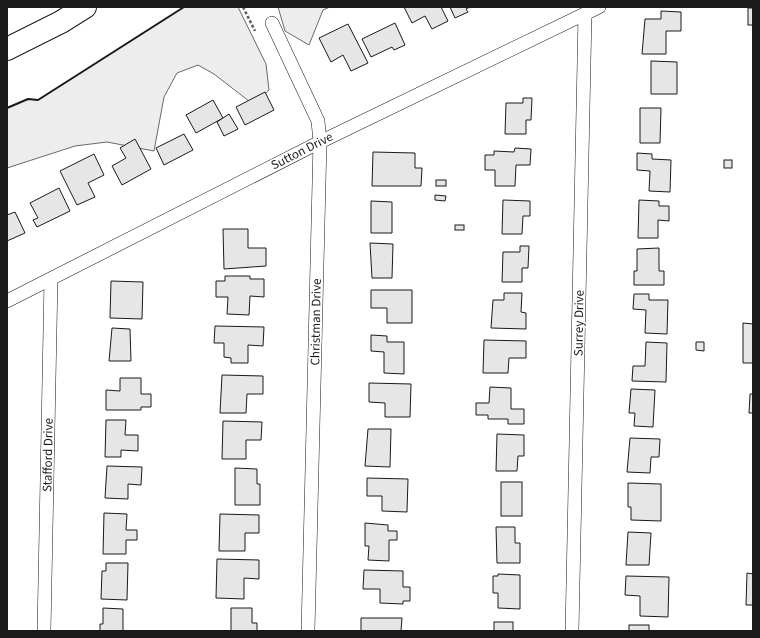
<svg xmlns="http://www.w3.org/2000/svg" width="760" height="638" font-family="'Source Sans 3',sans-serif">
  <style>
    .built { fill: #ededed; stroke: #6a6a6a }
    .building { fill: #e6e6e6; stroke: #1a1a1a }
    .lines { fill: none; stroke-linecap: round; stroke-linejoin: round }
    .minor-casing { stroke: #1a1a1a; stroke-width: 14 }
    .motorway-casing { stroke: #1a1a1a; stroke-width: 24 }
    .path { stroke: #5f5f5f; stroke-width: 2.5; stroke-dasharray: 3 2; stroke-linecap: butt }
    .minor { stroke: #fff; stroke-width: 13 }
    .motorway { stroke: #fff; stroke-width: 22 }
    .wall { stroke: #1a1a1a; stroke-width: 2 }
    .labels { text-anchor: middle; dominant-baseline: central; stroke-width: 3; stroke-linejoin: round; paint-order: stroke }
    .street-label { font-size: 13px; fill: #1a1a1a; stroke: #fff }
  </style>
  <rect width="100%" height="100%" fill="#fff"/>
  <!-- built -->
  <g class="built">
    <polygon points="184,7 238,7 266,64 269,90 254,105 214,74 198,65 177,73 164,97 154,151 107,142 75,146 7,168 7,108 28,99 38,100"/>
    <polygon points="278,7 330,7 323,10 309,45 285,31"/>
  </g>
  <!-- building -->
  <g class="building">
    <polygon points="404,7 441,7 448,21 432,29 425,16 412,23"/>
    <polygon points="450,7 470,7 466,9 468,12 455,18"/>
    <rect x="748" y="8" width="5" height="17"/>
    <polygon points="661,11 681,12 681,31 666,31 666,54 642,54 645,19 661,19"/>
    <polygon points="395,23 405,45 394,50 392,47 371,57 362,39"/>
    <polygon points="348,24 368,63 351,71 343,55 331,62 319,38"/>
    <polygon points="651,61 677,62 677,94 651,94"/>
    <polygon points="265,92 274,110 245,125 236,107"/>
    <polygon points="523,98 532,98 531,120 526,120 526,134 505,134 506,103 523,103"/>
    <polygon points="213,100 223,118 196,133 186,115"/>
    <polygon points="640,108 661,108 660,143 640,143"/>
    <polygon points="229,114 238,129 224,136 217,122"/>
    <polygon points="184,134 193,150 164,165 156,148"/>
    <polygon points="135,139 151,169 122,185 112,166 126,158 120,148"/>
    <polygon points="515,148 531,149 530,165 516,165 515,186 495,186 495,170 485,170 485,155 494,155 494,151 514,152"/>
    <polygon points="373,152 415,153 415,168 422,168 421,186 372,186"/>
    <polygon points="637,153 652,154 652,159 671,160 670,192 649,191 650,171 637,170"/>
    <polygon points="94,154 104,175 88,183 95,197 77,205 60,171"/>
    <rect x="724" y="160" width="8" height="8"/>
    <rect x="436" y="180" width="10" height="6"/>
    <polygon points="59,188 70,211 37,227 33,220 38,218 30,203"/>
    <polygon points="435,195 446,196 445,201 435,200"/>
    <polygon points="503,200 530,201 530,216 523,216 522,234 502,234"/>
    <polygon points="639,200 659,201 659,206 669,206 669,221 658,220 658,238 638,238"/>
    <polygon points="371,201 392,202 392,233 371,233"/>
    <polygon points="15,212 25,233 7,241 7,215"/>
    <rect x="455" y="225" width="9" height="5"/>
    <polygon points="223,229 248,229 248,248 266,248 266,266 224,269"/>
    <polygon points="370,243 393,244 392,278 372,278"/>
    <polygon points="520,246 529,246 528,268 522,268 522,282 502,282 503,252 520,252"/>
    <polygon points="659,248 659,271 664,271 664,285 634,285 634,271 637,271 637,249"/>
    <polygon points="225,276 250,276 250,279 264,279 264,297 250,296 249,315 227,314 228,297 216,297 216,281 225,281"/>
    <polygon points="111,281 143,282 142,319 110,318"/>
    <polygon points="371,290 412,290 412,323 387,323 387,308 371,308"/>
    <polygon points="504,293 522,293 521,312 526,313 526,329 491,328 493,300 504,300"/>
    <polygon points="634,294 649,294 649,300 668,300 667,334 645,333 646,310 633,309"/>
    <polygon points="743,323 753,324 753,363 743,363"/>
    <polygon points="215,326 264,327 263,346 248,345 248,363 231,363 231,358 224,357 224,343 214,343"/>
    <polygon points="112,328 130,329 131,361 109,361"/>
    <polygon points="371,335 387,336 387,342 404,342 404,374 384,373 384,352 371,351"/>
    <polygon points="484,340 526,341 526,358 509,358 508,373 483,373"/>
    <polygon points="646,342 667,343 666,382 632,381 633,366 645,366"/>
    <polygon points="696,342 704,342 704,351 696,350"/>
    <polygon points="222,375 263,376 263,394 247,394 246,413 220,413"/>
    <polygon points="120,378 141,378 141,394 151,394 151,407 141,407 141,410 106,410 106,390 120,391"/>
    <polygon points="369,383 411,384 410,417 385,417 385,403 369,402"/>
    <polygon points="490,387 511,388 511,409 524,409 524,424 508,424 508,419 488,419 488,415 476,415 476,403 489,403"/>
    <polygon points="631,389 655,390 653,427 634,426 635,413 629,413"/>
    <polygon points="750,394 753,394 753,413 749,413"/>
    <polygon points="106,420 126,420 125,435 138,435 138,451 121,450 121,457 105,457"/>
    <polygon points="223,421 262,422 261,440 246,440 246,459 222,459"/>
    <polygon points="368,429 391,429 390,467 365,466"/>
    <polygon points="497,434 524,435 524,456 518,456 517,471 496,471"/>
    <polygon points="630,438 660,439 659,457 651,457 650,473 627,472"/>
    <polygon points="107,466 142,467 141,485 128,484 128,499 105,498"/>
    <polygon points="235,468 257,469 257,484 260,484 260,505 235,505"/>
    <polygon points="367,478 408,479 407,512 382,511 382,496 367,496"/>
    <rect x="501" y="482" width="21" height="34"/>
    <polygon points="628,483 661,484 661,521 631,520 631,507 628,507"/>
    <polygon points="104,513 127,514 126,530 137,530 137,540 126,540 126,554 103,554"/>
    <polygon points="220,514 259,515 259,533 245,533 245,551 219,551"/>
    <polygon points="365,523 388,525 388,531 397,531 397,540 389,540 389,561 368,560 369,546 365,546"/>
    <polygon points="496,527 515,527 515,543 520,543 520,563 497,563"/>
    <polygon points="628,532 651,533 649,565 626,565"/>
    <polygon points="217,559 259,560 259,579 244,578 244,599 216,598"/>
    <polygon points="106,563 128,563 127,600 101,599 102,571 106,571"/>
    <polygon points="364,570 403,571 403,587 410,587 410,601 403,601 403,604 380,603 380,589 363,589"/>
    <polygon points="747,573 753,574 753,605 746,605"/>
    <polygon points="498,574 520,575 520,609 498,608 498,593 493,593 493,576 498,576"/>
    <polygon points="626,576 669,577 668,617 640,616 640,596 625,595"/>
    <polygon points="103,608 123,609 123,631 100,631 100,624 103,624"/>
    <polygon points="231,608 252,608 252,623 257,623 257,631 231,631"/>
    <polygon points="361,618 402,618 401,631 361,631"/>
    <rect x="494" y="622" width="19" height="9"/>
    <rect x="629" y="625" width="20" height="6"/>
  </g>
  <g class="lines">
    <defs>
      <g id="minor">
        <polyline points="272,23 318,121 320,142 308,631"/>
        <polyline points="7,301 320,142 599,7"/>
        <polyline points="44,631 51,279"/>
        <polyline points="572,631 585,14"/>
      </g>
      <polyline id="motorway" points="7,49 61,22 85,7"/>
    </defs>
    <!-- minor casing -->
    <use href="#minor" class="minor-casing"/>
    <!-- motorway casing -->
    <use href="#motorway" class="motorway-casing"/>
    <!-- path -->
    <polyline class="path" points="243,7 255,31"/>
    <!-- minor -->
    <use href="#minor" class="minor"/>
    <!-- motorway -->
    <use href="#motorway" class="motorway"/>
    <!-- wall -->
    <polyline class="wall" points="7,108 28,99 38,100 184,7"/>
  </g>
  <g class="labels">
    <!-- street labels -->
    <g class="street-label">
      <text transform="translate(302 151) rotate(-27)">Sutton Drive</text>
      <text transform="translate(316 322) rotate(-89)">Christman Drive</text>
      <text transform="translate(579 323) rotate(-89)">Surrey Drive</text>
      <text transform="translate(48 455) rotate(-89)">Stafford Drive</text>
    </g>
  </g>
  <!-- border -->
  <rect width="760" height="638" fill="none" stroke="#1a1a1a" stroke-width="16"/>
</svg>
